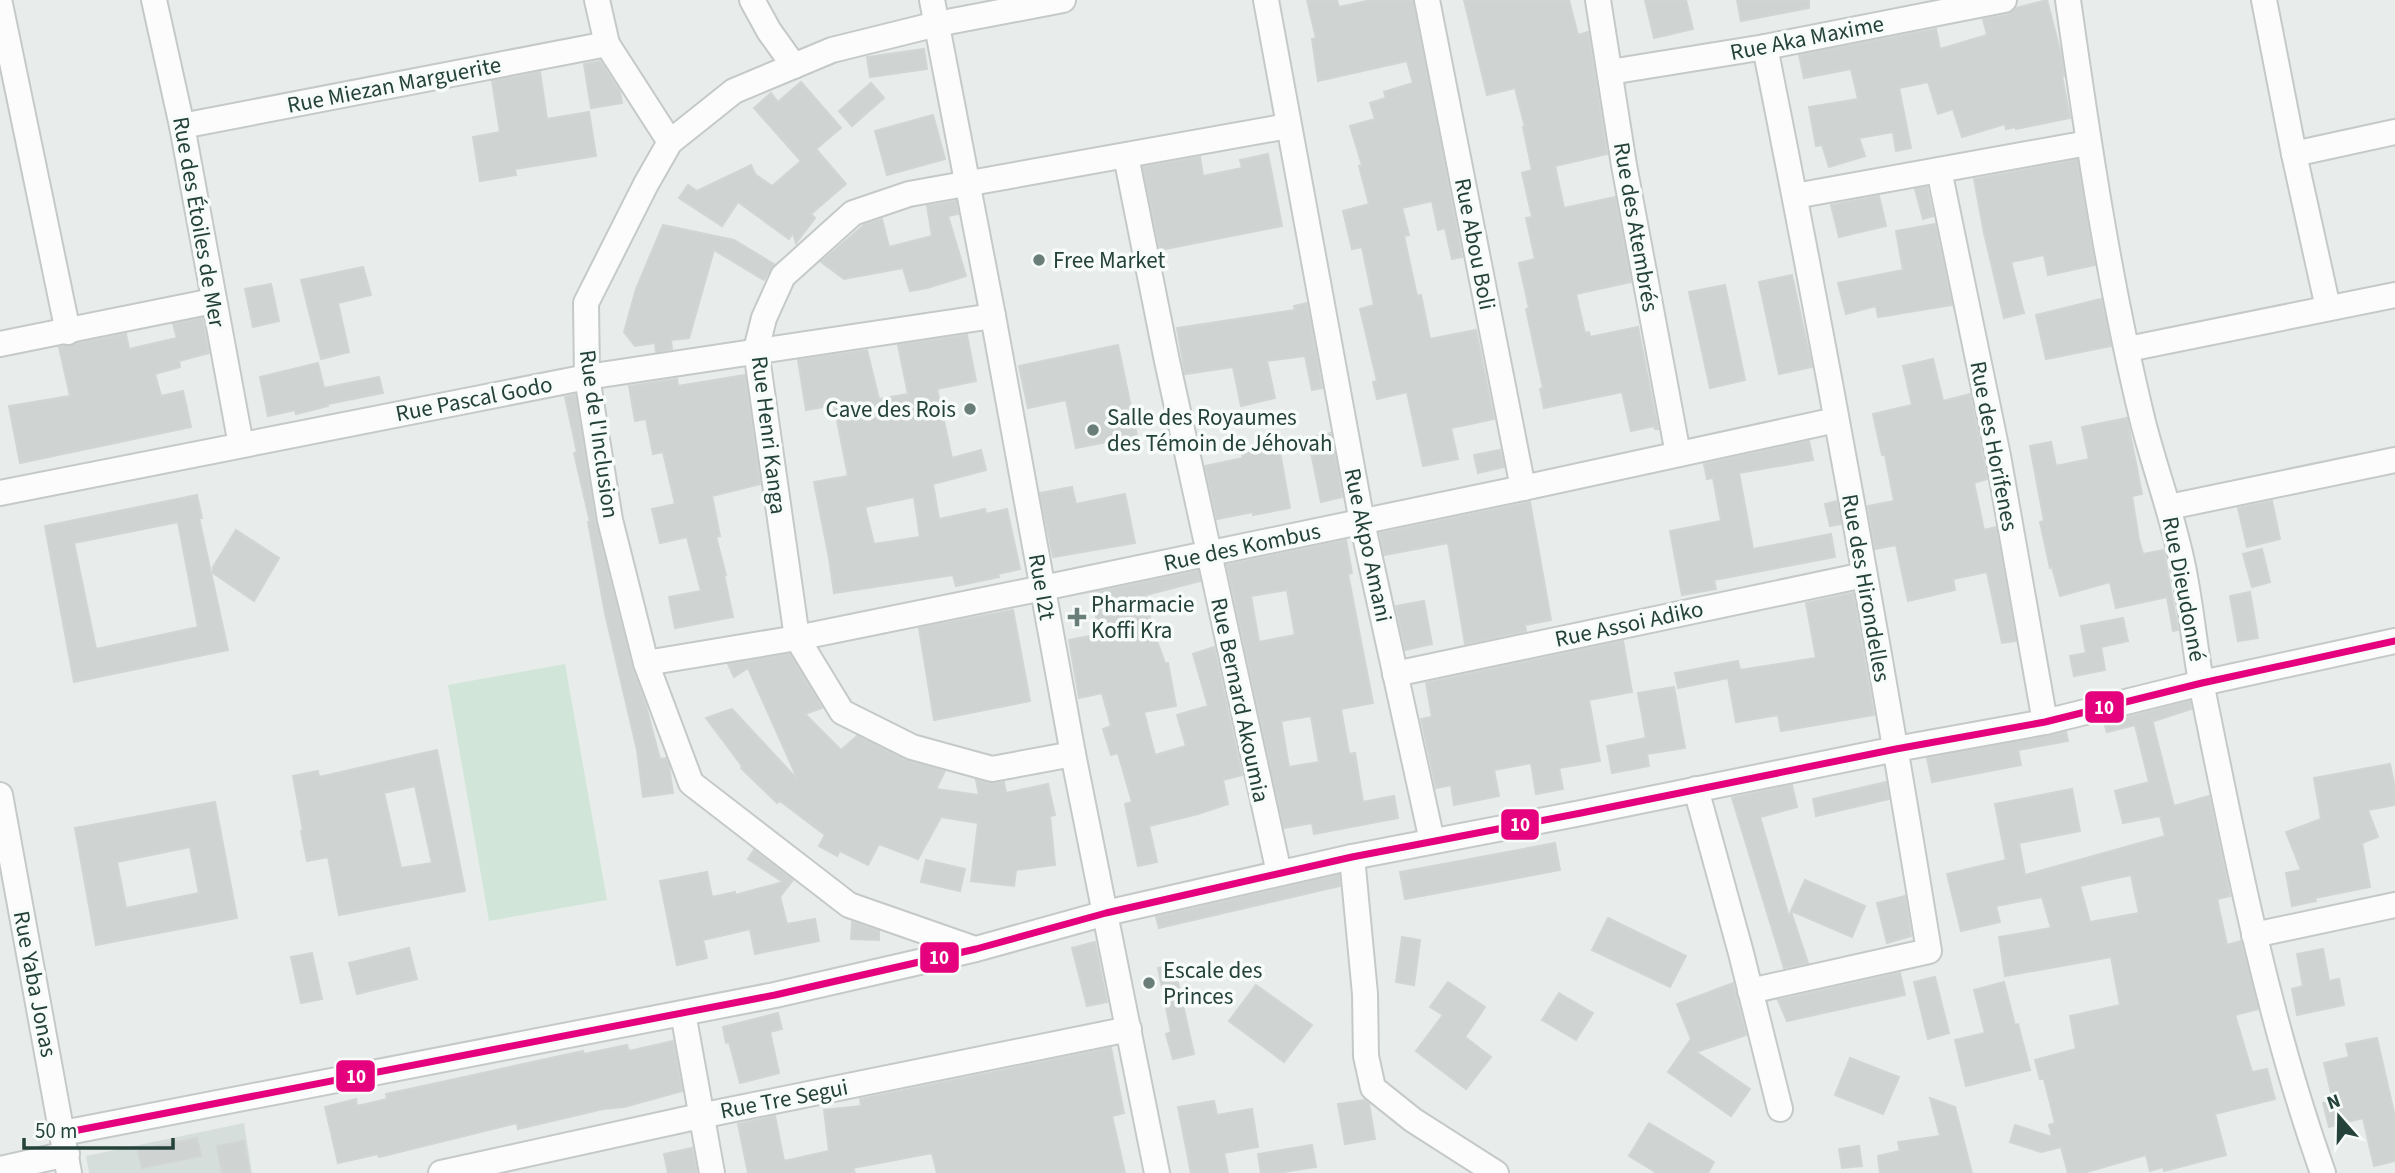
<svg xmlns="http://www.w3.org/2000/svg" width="2395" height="1173" font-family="'Source Sans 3',sans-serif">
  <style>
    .built { fill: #d6dedb }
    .green { fill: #d1e6d8 }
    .building { fill: #cfd4d2; stroke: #d1d6d4; stroke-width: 2; fill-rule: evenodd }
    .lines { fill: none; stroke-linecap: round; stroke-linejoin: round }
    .street-casing { stroke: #c5cac8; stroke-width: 28 }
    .street { stroke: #fcfcfc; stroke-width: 24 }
    .bus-1-casing { stroke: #f7fbf9; stroke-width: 12 }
    .bus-1 { stroke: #e5007d; stroke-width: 7 }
    .poi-dot { fill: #697e78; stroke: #f7fbf9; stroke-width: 2.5 }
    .labels { text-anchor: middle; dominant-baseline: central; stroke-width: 7; stroke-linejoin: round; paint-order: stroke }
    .street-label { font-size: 23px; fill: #24423a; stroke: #f7fbf9 }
    .poi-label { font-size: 23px; fill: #24423a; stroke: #f7fbf9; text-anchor: start }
    .line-badge { stroke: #f7fbf9; stroke-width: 2.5 }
    .badge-label { font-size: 19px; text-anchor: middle; font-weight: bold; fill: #fff }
  </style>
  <rect width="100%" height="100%" fill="#e8edeb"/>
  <!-- built -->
  <polygon class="built" points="244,1123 252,1173 89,1173 86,1156"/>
  <!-- green -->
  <polygon class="green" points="565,664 607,900 489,921 448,685"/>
  <!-- building -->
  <g class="building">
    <polygon points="1307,0 1337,0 1339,7 1371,0 1413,0 1462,257 1452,259 1445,228 1438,230 1432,201 1402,208 1409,235 1404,236 1417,296 1421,295 1430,339 1476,330 1494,419 1451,428 1458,459 1423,466 1407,392 1377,399 1373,382 1377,381 1360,309 1374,305 1362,247 1352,249 1343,211 1369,204 1359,166 1362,165 1350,126 1375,119 1370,103 1386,98 1384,92 1413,83 1407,61 1318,81 1312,39 1316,38"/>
    <polygon points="1464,0 1569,0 1578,35 1588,32 1607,154 1555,166 1564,208 1615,197 1631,282 1576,294 1585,333 1589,332 1590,337 1638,327 1658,429 1655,429 1654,426 1631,431 1622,392 1544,408 1540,389 1543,388 1526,309 1529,308 1519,263 1535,259 1526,218 1532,217 1522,173 1532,170 1523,127 1525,127 1515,88 1487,95"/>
    <polygon points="1645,0 1686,0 1693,29 1654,38"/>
    <polygon points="1737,0 1809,0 1809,8 1741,21"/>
    <polygon points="2047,0 2061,54 2064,76 2062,76 2070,118 2016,129 2016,127 2006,129 2005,124 1962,137 1953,109 1938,114 1928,82 1899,88 1911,148 1896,151 1893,132 1859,138 1865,156 1829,167 1822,145 1816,146 1809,107 1858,99 1851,69 1804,78 1799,55 1936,29 1940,49 1987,35 1983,19 2007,15 2016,8"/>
    <polygon points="924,49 927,69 870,77 867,57"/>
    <polygon points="600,61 620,92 622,103 591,108 584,64"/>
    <polygon points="540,72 547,119 589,112 596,156 515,169 516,175 480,181 473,137 500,132 492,81"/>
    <polygon points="801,82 841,128 816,149 846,184 811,214 815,218 796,243 793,233 789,239 738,202 722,226 679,198 688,185 697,191 751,165 755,174 772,186 801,161 754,108 771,93 778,102"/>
    <polygon points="871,83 884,98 852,126 839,111"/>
    <polygon points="933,115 945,159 887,175 875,131"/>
    <polygon points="1268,154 1282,226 1160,250 1143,167 1200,157 1203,176 1242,168 1240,160"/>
    <polygon points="2077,160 2095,265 2048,275 2044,255 2011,262 2024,313 2004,318 1984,233 1974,179"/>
    <polygon points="1927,187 1933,216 1923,219 1915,189"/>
    <polygon points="1879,196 1886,226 1839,237 1831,205"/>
    <polygon points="956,201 958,214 948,216 966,276 927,288 910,291 903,268 844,279 821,262 864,225 882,219 889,247 932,236 927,206"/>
    <polygon points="1935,224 1952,305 1878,317 1876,306 1846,314 1838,283 1903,270 1896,231"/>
    <polygon points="663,225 734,240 774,264 764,280 714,250 689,338 671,340 672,349 656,352 655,343 635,346 624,332 636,289"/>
    <polygon points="363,267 371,295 338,303 349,352 321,359 301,280"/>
    <polygon points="1792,275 1812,367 1779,374 1759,282"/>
    <polygon points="271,284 279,321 253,327 245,289"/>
    <polygon points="1725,285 1745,380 1710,388 1689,292"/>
    <polygon points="2101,299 2111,346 2046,359 2036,315"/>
    <polygon points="1307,303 1322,388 1312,390 1305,356 1267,361 1275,398 1241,406 1233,367 1185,374 1177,328 1295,310 1294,306"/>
    <polygon points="202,318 209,353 179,361 180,367 155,374 161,396 183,391 191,427 20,463 9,406 70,396 59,347 126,334 129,349 177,338 173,324"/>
    <path d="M967 335 976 381 937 389 952 458 981 450 986 470 933 484 939 519 985 509 986 514 1007 509 1020 569 998 574 999 577 956 586 953 575 834 593 829 558 814 482 848 476 834 405 806 410 798 360 867 350 879 399 908 394 898 345ZM914 497 920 537 874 544 865 507Z"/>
    <polygon points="1118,345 1137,436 1076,448 1066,400 1028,408 1019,366"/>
    <polygon points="1933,359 1943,401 1970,394 1987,479 1974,483 1984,530 1996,527 2016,641 2002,643 1987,572 1953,579 1955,590 1908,601 1896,545 1875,549 1868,506 1894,501 1885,455 1882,455 1873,414 1912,405 1903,366"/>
    <polygon points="318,363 324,388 379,377 383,393 328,404 328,406 296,414 295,410 268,416 260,377"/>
    <polygon points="745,375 760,484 712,496 720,536 716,537 726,575 724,575 733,617 675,628 669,597 701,591 687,537 660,543 652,509 675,504 663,452 653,454 646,419 635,421 629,386 677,379 678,386"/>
    <polygon points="575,395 596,524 632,667 646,706 660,759 666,758 669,766 673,793 643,797 637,750 605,613 588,522 590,522 574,453 577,452 565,397"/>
    <polygon points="2127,418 2142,494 2132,496 2139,540 2143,554 2164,550 2178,630 2173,631 2167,597 2116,608 2110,582 2060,596 2052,567 2050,568 2040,522 2044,521 2030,446 2051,442 2056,466 2089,459 2082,427"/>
    <polygon points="1331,433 1342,497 1321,502 1308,438"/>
    <polygon points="1809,441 1813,460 1739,473 1753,549 1831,534 1835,557 1714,580 1716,589 1682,595 1670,531 1721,521 1713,478 1707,479 1704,464"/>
    <polygon points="1279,447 1290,508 1253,515 1253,512 1217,519 1205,466 1243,458 1242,454"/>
    <polygon points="1500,450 1504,467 1478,473 1474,455"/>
    <polygon points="1072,487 1076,504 1125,494 1135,543 1053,557 1040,493"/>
    <path d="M197 495 202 518H199L228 650 74 682 45 526ZM178 522 198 627 96 649 74 543Z"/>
    <polygon points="1837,501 1841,524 1830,526 1825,504"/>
    <polygon points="2272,501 2280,539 2247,547 2238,508"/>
    <polygon points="1530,502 1551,620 1525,625 1526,631 1465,644 1448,543 1384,555 1380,533"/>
    <polygon points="236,530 279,558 254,601 213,573 213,567"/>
    <path d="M1346 540 1352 573 1348 574 1373 703 1341 709 1349 754 1355 753 1363 802 1394 796 1398 818 1314 834 1312 823 1284 828 1227 565ZM1287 590 1295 635 1259 642 1251 596ZM1311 716 1319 762 1289 767 1281 721Z"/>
    <polygon points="2262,549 2270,582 2252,587 2243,554"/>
    <polygon points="1198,571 1200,581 1146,595 1152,627 1165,663 1168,663 1176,706 1144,712 1155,755 1186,746 1177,715 1208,706 1193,654 1214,647 1242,775 1223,780 1228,804 1198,814 1149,826 1157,862 1138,866 1125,804 1132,802 1118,753 1111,755 1103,729 1111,726 1102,693 1079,698 1069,640 1099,634 1092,593"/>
    <polygon points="2250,592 2258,638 2238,641 2230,596"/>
    <polygon points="1853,593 1874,715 1781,731 1778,715 1736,722 1728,678 1678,688 1675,673 1738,661 1740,670 1816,658 1806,603"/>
    <polygon points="1424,601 1432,644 1405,650 1396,606"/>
    <polygon points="1013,610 1030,701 934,720 919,628"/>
    <polygon points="2123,618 2128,641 2101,647 2105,670 2074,676 2070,656 2086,653 2081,626"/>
    <polygon points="1623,641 1632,692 1589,700 1600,761 1559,768 1563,789 1536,794 1531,763 1494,770 1499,796 1454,805 1451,785 1436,788 1421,719 1432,717 1426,683"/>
    <polygon points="790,654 822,708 805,714 841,750 857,736 906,760 945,771 936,789 979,795 976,780 989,783 1004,782 1006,793 1048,784 1055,815 1050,816 1055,865 1016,870 1014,886 971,881 978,823 941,817 918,859 879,844 868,865 840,851 837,856 819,846 825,835 780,801 777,803 741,768 742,766 706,718 732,709 798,780 748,668 734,677 728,664"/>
    <polygon points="1674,687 1685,748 1647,754 1649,766 1612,773 1607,746 1646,738 1638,693"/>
    <path d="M2190 701 2191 709 2154 721 2151 716 2174 806 2209 796 2230 896 2217 899 2227 945 2241 941 2258 1009 2235 1015 2252 1072 2267 1069 2275 1099 2215 1114 2226 1155 2164 1171 2163 1167 2150 1171 2146 1155 2083 1173H2068L2061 1147 2041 1152 2010 1142 2015 1125 2052 1137 2049 1125 2055 1123 2044 1079H2040L2035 1060 2076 1049 2070 1016 2120 1005 2111 957 2005 976 1999 937 2051 928 2042 897 1996 906 2000 922 1961 931 1947 874 2006 860 1995 804 2072 789 2080 831 2019 843 2025 875 2165 836 2160 816 2123 823 2115 791 2149 782 2135 725 2107 732 2104 723ZM2131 875 2139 913 2090 922 2080 886Z"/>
    <polygon points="2066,732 2068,741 2018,750 2021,765 1932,782 1927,758"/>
    <path d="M437 750 465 891 339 915 328 857 307 861 301 831 303 830 293 776 318 771 319 777ZM415 786 432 863 401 868 384 793Z"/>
    <polygon points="2390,764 2395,788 2395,805 2368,810 2378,837 2362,843 2370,887 2315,898 2316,901 2292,906 2286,873 2301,870 2286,832 2321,819 2314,778"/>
    <polygon points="1886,782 1889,799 1816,816 1813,799"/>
    <polygon points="1792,785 1797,807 1760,817 1789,917 1791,912 1808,963 1784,968 1732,798"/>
    <path d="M215 802 237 918 96 945 75 828ZM190 847 199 893 126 908 117 862Z"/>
    <polygon points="1555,843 1560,870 1405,899 1400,872"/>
    <polygon points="754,850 793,880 780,897 787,924 815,919 819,941 755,954 750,929 703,940 707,958 677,965 660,881 707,872 712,897 735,892 735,895 783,882 748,859"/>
    <polygon points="926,860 965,869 960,891 921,882"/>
    <polygon points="1339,875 1340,886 1159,928 1156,917"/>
    <polygon points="1805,880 1865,906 1852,937 1791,911"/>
    <polygon points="1905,896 1911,936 1887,943 1877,903"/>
    <polygon points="1608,918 1686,956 1670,987 1592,950"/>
    <polygon points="852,922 879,931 879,940 851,939"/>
    <polygon points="1402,937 1420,940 1414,985 1396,982"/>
    <polygon points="1095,942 1107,1002 1087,1006 1072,948"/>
    <polygon points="409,948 417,979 357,994 349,963"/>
    <polygon points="2323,949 2329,981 2339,979 2344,1005 2297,1015 2292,989 2303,986 2297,954"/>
    <polygon points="312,953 322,999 301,1003 291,957"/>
    <polygon points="1174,965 1194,1054 1173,1059 1166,1034 1171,1032 1158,968"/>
    <polygon points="1900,973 1905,995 1787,1021 1778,1000"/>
    <polygon points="1935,977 1949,1033 1928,1039 1914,982"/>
    <polygon points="1448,982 1485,1007 1465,1037 1491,1057 1466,1089 1416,1051 1443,1015 1430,1007"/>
    <polygon points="2004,982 2015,1025 2018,1024 2030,1070 1966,1086 1955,1040 1985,1033 1974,990"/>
    <polygon points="1733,983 1746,1035 1696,1052 1750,1089 1731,1116 1668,1072 1691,1039 1677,1004"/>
    <polygon points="1256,985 1312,1025 1284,1062 1229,1021"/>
    <polygon points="1559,993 1593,1013 1576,1040 1542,1020"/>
    <polygon points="778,1013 782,1029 770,1032 779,1073 740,1083 729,1042 726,1043 723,1027"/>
    <polygon points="2377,1038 2395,1117 2395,1161 2374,1166 2363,1118 2329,1127 2323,1103 2333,1101 2324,1063 2349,1057 2346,1044"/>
    <polygon points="673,1041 682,1091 624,1107 603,1109 518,1129 517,1123 379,1157 378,1154 338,1163 325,1107 356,1099 357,1106 387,1099 386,1094 583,1051 584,1054 627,1045 629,1051"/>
    <polygon points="1111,1048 1124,1113 1112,1116 1125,1173 937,1173 932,1153 853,1168 855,1173 748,1173 738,1124 775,1116 784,1161 829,1151 824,1110 861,1106 860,1099"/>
    <polygon points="1850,1058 1899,1077 1883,1114 1835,1095"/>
    <polygon points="1930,1098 1955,1107 1972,1173 1880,1173 1878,1156 1900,1151 1898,1142 1940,1136"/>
    <polygon points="1364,1100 1369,1104 1375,1139 1345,1144 1338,1104"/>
    <polygon points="1214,1101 1217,1115 1252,1109 1258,1147 1224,1153 1228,1173 1191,1173 1178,1107"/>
    <polygon points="1649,1123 1714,1162 1708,1173 1657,1173 1629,1156"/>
    <polygon points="197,1138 201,1156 142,1168 138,1150"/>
    <polygon points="244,1141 250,1173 222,1173 217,1146"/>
    <polygon points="1312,1145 1316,1167 1277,1173 1261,1173 1258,1154"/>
    <polygon points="1859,1146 1862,1166 1842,1168 1839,1149"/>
    <polygon points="692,1148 697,1173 668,1173 664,1154"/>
  </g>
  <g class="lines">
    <defs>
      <g id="street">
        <polyline points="154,0 182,126 241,445"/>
        <polyline points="597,0 607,44 670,142"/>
        <polyline points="752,0 769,31 794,66"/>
        <polyline points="932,0 993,316 1073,754 1157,1173"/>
        <polyline points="1266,0 1362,522 1432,841"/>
        <polyline points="1427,0 1523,488"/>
        <polyline points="1598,0 1624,165 1678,454"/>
        <path d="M2068 0C2088 141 2109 283 2143 422 2155 469 2172 514 2182 562 2191 603 2194 645 2202 687 2235 850 2267 1016 2323 1173"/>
        <polyline points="2264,0 2294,154 2328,308"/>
        <polyline points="0,4 68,332"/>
        <polyline points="1610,72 1765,47 2004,0"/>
        <polyline points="182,126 607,44"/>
        <polyline points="2294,154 2395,132"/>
        <polyline points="1126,156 1167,361 1279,873"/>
        <polyline points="1939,170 1998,456 2045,722"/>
        <polyline points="1795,196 2088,143"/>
        <polyline points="0,344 213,301"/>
        <polyline points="2128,349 2395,295"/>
        <polyline points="0,493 587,377 993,316"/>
        <polyline points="2169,507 2395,460"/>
        <polyline points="646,663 797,638 1043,588 1523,488 1836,420"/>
        <polyline points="1395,674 1864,575"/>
        <polyline points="1073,754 992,769 912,747 842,712 797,638 756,350 764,318 783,276 853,213 909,194 1288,126"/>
        <polyline points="1696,789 1741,953 1780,1109"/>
        <polyline points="0,795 69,1173"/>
        <polyline points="1352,857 1365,994 1366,1056 1373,1088 1413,1120 1496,1173"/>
        <polyline points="2254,935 2395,905"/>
        <polyline points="975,949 849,905 691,783 646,663 610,520 587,377 586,303 646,184 670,142 734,91 832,50 937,24 1063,0"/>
        <path d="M1750 991 1929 951C1880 649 1825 347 1765 47"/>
        <polyline points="683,1013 712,1173"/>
        <polyline points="63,1133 775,995 976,949 1106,913 1352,857 1581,813 1896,749 2045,722 2202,683 2395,641"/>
        <polyline points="0,1169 67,1154"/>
        <polyline points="441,1173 700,1116 1129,1029"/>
      </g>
    </defs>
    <!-- street casing -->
    <use href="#street" class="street-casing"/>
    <!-- street -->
    <use href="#street" class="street"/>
    <defs>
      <polyline id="bus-1" points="63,1133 775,995 976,949 1106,913 1352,857 1581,813 1896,749 2045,722 2202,683 2395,641"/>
    </defs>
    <!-- bus-1 casing -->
    <use href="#bus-1" class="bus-1-casing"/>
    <!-- bus-1 -->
    <use href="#bus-1" class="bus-1"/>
  </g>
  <!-- markers -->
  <g class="poi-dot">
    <circle cx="1039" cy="260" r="7"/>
    <circle cx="970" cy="409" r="7"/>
    <circle cx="1093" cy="430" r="7"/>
    <path d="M1073.5 606.5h7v7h7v7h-7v7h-7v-7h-7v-7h7z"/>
    <circle cx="1149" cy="983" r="7"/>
  </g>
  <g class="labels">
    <!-- street labels -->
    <g class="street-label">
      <text transform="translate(1807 38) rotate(-11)">Rue Aka Maxime</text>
      <text transform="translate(394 85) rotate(-11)">Rue Miezan Marguerite</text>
      <text transform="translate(199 222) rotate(80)">Rue des Étoiles de Mer</text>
      <text transform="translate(1636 227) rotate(80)">Rue des Atembrés</text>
      <text transform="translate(1475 244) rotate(79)">Rue Abou Boli</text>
      <text transform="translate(474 399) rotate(-11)">Rue Pascal Godo</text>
      <text transform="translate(599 434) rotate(82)">Rue de l'Inclusion</text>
      <text transform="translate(769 435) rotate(83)">Rue Henri Kanga</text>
      <text transform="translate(1994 446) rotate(79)">Rue des Horifenes</text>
      <text transform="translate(1368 545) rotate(78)">Rue Akpo Amani</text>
      <text transform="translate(1242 547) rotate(-12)">Rue des Kombus</text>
      <text transform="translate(1042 587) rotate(80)">Rue I2t</text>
      <text transform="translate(1866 588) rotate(80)">Rue des Hirondelles</text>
      <text transform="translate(2184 589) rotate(79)">Rue Dieudonné</text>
      <text transform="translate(1629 624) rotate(-12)">Rue Assoi Adiko</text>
      <text transform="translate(1240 700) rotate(78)">Rue Bernard Akoumia</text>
      <text transform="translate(35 984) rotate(79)">Rue Yaba Jonas</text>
      <text transform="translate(784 1099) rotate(-11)">Rue Tre Segui</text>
    </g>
    <!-- poi labels -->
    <g class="poi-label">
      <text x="1053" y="260">Free Market</text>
      <text x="956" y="409" text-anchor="end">Cave des Rois</text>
      <text x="1107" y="417">Salle des Royaumes<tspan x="1107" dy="26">des Témoin de Jéhovah</tspan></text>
      <text x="1091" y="604">Pharmacie<tspan x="1091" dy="26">Koffi Kra</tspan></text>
      <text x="1163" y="970">Escale des<tspan x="1163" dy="26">Princes</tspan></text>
    </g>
  </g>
  <g class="line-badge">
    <rect x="2084" y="690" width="41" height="34" rx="7" fill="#e5007d"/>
    <rect x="1500" y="808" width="40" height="33" rx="7" fill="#e5007d"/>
    <rect x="919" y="941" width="41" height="33" rx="7" fill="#e5007d"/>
    <rect x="335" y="1059" width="41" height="34" rx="7" fill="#e5007d"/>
  </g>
  <g class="badge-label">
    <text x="2104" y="714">10</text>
    <text x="1520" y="831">10</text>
    <text x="939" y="964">10</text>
    <text x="356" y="1083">10</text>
  </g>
  <!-- north arrow -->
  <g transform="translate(2339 1117) rotate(340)" stroke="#f7fbf9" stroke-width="5" paint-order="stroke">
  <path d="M0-5L12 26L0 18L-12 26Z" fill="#24423a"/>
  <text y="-10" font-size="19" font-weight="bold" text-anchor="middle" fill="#24423a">N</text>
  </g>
  <!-- scale -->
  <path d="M24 1138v10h149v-10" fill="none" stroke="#24423a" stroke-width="3.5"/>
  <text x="35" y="1138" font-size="21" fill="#24423a" stroke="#f7fbf9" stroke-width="5" paint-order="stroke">50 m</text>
</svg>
